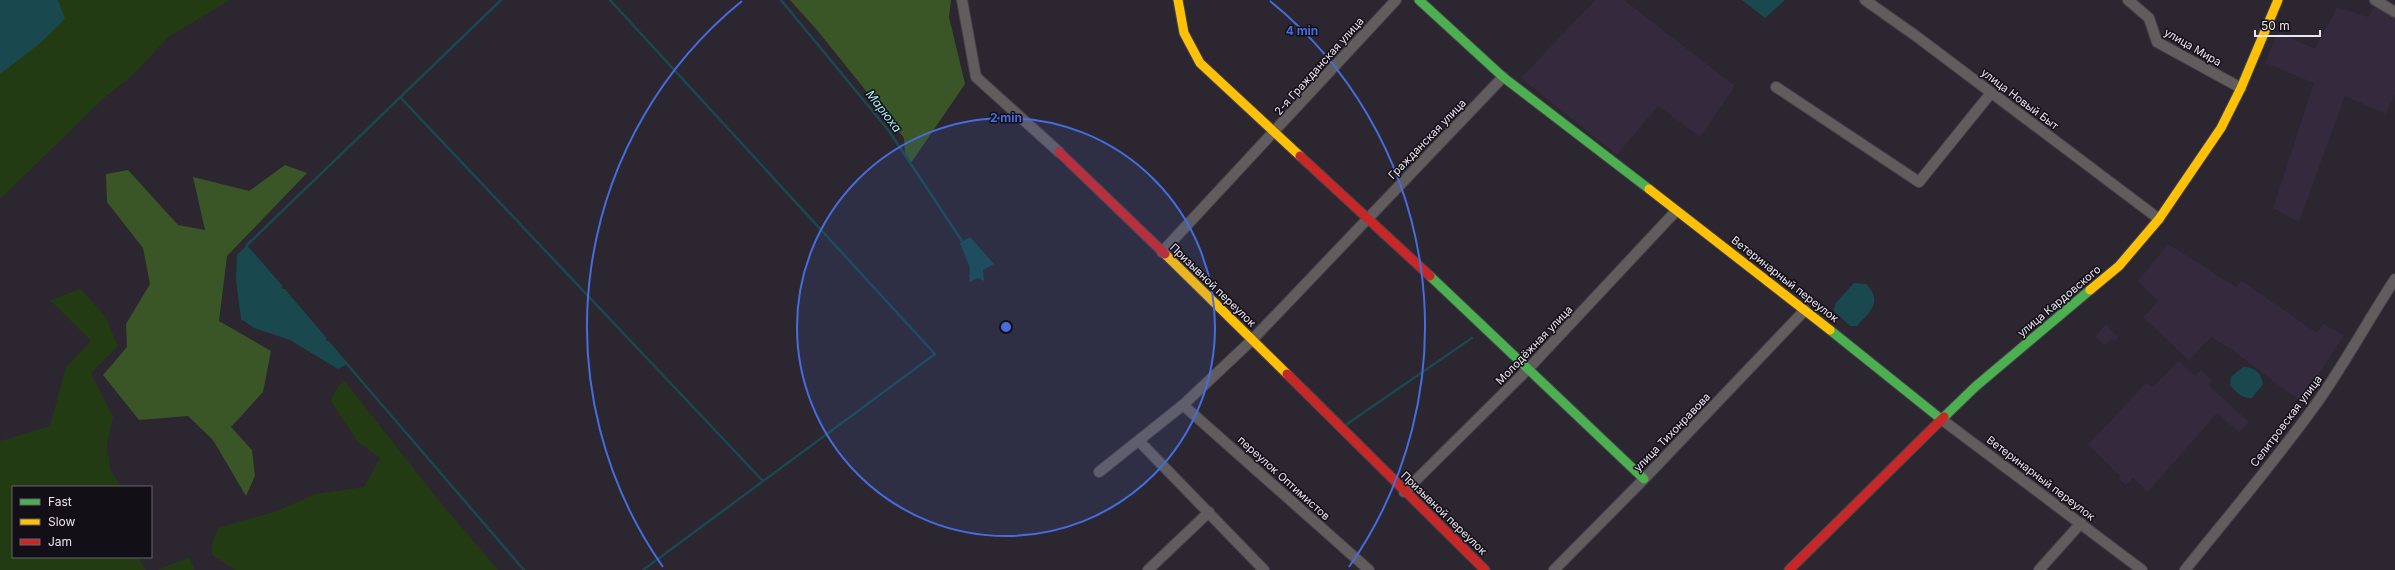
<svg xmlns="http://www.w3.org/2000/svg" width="2395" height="570" font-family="Inter,sans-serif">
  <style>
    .built { fill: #34293d }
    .green { fill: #233b12 }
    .forest { fill: #3a5626 }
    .water { fill: #19494f }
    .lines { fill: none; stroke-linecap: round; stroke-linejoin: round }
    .stream { stroke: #19494f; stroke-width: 2.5 }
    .street-casing { stroke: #46424a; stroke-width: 12 }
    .fast-casing { stroke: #46424a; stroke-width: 11 }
    .slow-casing { stroke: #46424a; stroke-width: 11 }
    .jam-casing { stroke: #46424a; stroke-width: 11 }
    .street { stroke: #615d5f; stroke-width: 10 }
    .fast { stroke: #4caf50; stroke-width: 9 }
    .slow { stroke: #ffc107; stroke-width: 9 }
    .jam { stroke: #c62828; stroke-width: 9 }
    .ring { fill: none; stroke: #466cdd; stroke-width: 2 }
    .labels { text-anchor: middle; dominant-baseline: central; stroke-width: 3; stroke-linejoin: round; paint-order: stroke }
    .street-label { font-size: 11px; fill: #ece6f1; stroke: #120f16 }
    .water-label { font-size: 12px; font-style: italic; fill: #a7f0fa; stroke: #120f16 }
    .centre { fill: #466cdd; stroke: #120f16; stroke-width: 2 }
    .ring-label { font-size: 12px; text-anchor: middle; font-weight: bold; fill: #466cdd; stroke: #120f16; stroke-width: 3; stroke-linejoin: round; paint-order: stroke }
  </style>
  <rect width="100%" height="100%" fill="#2b2630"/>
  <!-- built -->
  <g class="built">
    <polygon points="1595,0 1624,0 1735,86 1700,137 1658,106 1617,155 1521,78"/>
    <polygon points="2379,0 2395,8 2395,94 2386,114 2345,96 2299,222 2273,208 2314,83 2265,63 2278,32 2315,49 2337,7 2368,17"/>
    <polygon points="2168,244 2236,287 2242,281 2317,333 2323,324 2344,335 2301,402 2232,350 2211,337 2189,361 2143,317 2158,301 2138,281"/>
    <polygon points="2106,324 2118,337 2114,341 2111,339 2105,345 2095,337"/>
    <polygon points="2178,361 2195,376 2201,370 2212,381 2209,386 2249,422 2239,432 2217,413 2148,492 2133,478 2126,485 2118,478 2120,476 2088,445 2146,383 2153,387"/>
  </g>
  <!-- green -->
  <g class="green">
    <polygon points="0,0 230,0 167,38 135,73 103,99 0,199"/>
    <polygon points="81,289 106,318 118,346 91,373 113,417 107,445 110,470 121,487 13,487 13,557 138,557 146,570 0,570 0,441 50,426 66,367 91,341 50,300"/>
    <polygon points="343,379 441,503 498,570 236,570 212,555 212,544 218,528 277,511 315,494 364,487 380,458 358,442 330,400"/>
    <polygon points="189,557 195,570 158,570"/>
  </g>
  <!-- forest -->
  <g class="forest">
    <polygon points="790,0 951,0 949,17 965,84 911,163 905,154 904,138 817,30"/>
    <polygon points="285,165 307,173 227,256 219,321 271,351 263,392 231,427 252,450 255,476 246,496 213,440 188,416 139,420 103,375 127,347 126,324 150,284 143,248 107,202 106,174 128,170 178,225 205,230 193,177 249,191"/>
  </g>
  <!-- water -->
  <g class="water">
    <polygon points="0,0 58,0 65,19 38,45 0,74"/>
    <polygon points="1742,0 1785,0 1765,18"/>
    <polygon points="970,237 994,264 983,270 984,281 978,278 969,282 970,268 960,243"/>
    <polygon points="246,246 347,364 338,369 290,340 254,328 241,319 236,279 237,255"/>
    <path d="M1854 283 1866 284C1883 301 1871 311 1857 326H1850L1834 311 1835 304Z"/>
    <path d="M2243 367C2254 367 2261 372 2263 384L2252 398C2242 399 2236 392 2230 385L2231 377Z"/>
  </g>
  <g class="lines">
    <!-- stream -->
    <g class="stream">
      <polyline points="610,0 935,354 643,570"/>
      <polyline points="781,0 889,131 962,241"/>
      <polyline points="400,97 763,481"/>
      <polyline points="281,286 246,246 501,0"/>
      <polyline points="284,290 325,338"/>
      <polyline points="328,342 524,570"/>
      <polyline points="1347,424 1472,338"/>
    </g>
    <defs>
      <g id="street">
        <polyline points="962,0 976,77 1059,152"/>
        <polyline points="1865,0 1916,36 2159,219"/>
        <polyline points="2128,0 2149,18 2157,42 2241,88"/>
        <polyline points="2375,0 2395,12"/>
        <polyline points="1776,87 1919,182 1991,93"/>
        <polyline points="1162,252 1396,0"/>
        <polyline points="1183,405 1369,570"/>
        <polyline points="1941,419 2142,570"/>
        <polyline points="1139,441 1264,570"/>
        <polyline points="1099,472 1183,405 1252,340 1503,77"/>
        <polyline points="1404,492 1529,368 1676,211"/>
        <polyline points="1148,570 1209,512"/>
        <polyline points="1554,570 1644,479 1805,310"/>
        <polyline points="2039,570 2081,523"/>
        <path d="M2185 570C2230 514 2277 459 2319 400 2346 361 2369 319 2395 279"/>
      </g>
      <g id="fast">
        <polyline points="1419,0 1503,77 1649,189"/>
        <polyline points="1430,276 1644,479"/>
        <polyline points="1830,330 1941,419"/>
        <polyline points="1944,417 1975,387 2090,290"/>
      </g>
      <g id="slow">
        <polyline points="1178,0 1184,33 1200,63 1300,156"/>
        <polyline points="1649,189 1830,330"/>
        <polyline points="1165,254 1287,374"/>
        <polyline points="2090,290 2119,266 2159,219 2221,128 2241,88 2278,0"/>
      </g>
      <g id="jam">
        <polyline points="1059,152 1165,254"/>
        <polyline points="1300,156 1430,276"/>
        <polyline points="1287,374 1485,570"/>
        <polyline points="1789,570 1944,417"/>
      </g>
    </defs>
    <!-- street casing -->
    <use href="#street" class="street-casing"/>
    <!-- fast casing -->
    <use href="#fast" class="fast-casing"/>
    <!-- slow casing -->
    <use href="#slow" class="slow-casing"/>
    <!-- jam casing -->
    <use href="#jam" class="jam-casing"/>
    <!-- street -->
    <use href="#street" class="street"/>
    <!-- fast -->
    <use href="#fast" class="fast"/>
    <!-- slow -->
    <use href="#slow" class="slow"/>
    <!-- jam -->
    <use href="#jam" class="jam"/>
  </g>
  <!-- distance rings -->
  <circle cx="1006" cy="327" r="209" fill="#466cdd" fill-opacity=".12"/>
  <g class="ring">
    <circle cx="1006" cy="327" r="209"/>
    <path d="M663 567A419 419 0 0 1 742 1M1270 1A419 419 0 0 1 1349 567"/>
  </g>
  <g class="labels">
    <!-- street labels -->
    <g class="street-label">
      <text transform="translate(2193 47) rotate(30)">улица Мира</text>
      <text transform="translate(1319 66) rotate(-48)">2-я Гражданская улица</text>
      <text transform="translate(2020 99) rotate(37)">улица Новый Быт</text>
      <text transform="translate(1427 139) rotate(-46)">Гражданская улица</text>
      <text transform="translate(1785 279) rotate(38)">Ветеринарный переулок</text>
      <text transform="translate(1213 285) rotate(44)">Призывной переулок</text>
      <text transform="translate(2059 301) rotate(-40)">улица Кардовского</text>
      <text transform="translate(1534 345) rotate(-46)">Молодёжная улица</text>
      <text transform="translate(2286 421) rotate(-53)">Селитровская улица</text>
      <text transform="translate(1672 432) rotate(-46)">улица Тихонравова</text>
      <text transform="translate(1284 478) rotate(42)">переулок Оптимистов</text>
      <text transform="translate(2041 478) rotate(37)">Ветеринарный переулок</text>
      <text transform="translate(1444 513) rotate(44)">Призывной переулок</text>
    </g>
    <!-- water labels -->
    <g class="water-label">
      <text transform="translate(884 111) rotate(52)">Марюха</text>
    </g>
  </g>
  <circle cx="1006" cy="327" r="6" class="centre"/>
  <g class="ring-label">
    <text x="1302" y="35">4 min</text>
    <text x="1006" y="122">2 min</text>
  </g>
  <!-- legend -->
  <rect x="12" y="486" width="140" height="72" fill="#120f16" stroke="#69656e"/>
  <rect x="20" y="499" width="20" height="6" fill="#4caf50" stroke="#69656e"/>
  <text x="48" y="506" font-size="12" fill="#ece6f1">Fast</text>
  <rect x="20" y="519" width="20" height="6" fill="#ffc107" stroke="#69656e"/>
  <text x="48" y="526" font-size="12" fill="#ece6f1">Slow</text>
  <rect x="20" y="539" width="20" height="6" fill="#c62828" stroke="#69656e"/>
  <text x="48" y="546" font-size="12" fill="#ece6f1">Jam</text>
  <!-- scale -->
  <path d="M2255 30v6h65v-6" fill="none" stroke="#ece6f1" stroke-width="2"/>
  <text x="2261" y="30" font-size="12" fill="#ece6f1" stroke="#120f16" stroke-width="3" paint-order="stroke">50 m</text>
</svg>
